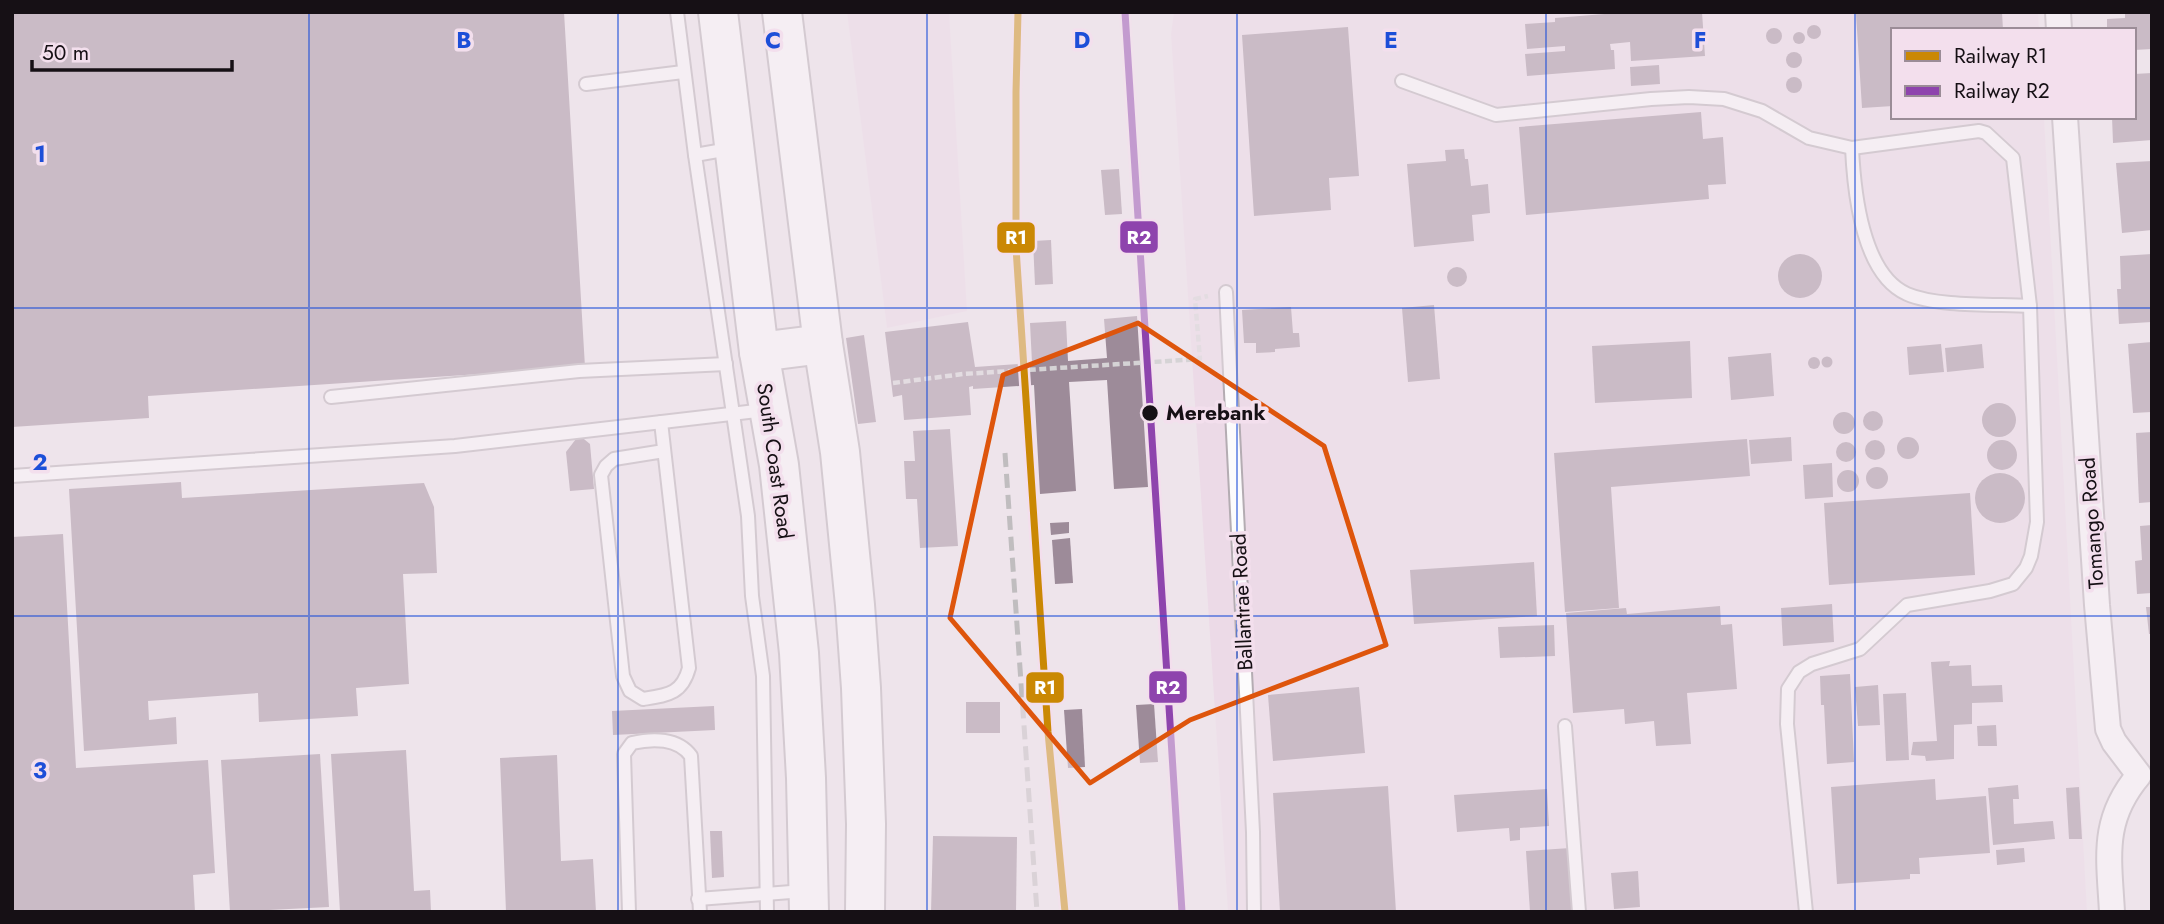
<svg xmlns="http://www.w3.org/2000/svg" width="2164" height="924" font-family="Jost,sans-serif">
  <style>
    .built { fill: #ecdae7 }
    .building { fill: #9d8b99 }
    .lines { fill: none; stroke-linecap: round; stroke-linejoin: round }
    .lane-casing { stroke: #b4acb2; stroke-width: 16 }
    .street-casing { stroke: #b4acb2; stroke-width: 28 }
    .primary-casing { stroke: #b4acb2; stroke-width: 42 }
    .path { stroke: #d5d3d5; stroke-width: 4.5; stroke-dasharray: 7 3.5; stroke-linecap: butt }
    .lane { stroke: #fcfbfc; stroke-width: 12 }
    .street { stroke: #fcfbfc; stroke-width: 24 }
    .primary { stroke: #fcfbfc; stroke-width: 38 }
    .rail { stroke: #c0bdbf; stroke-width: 5; stroke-dasharray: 14 7; stroke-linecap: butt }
    .rail-1-casing { stroke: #f3dfed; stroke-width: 12 }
    .rail-2-casing { stroke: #f3dfed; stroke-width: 12 }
    .rail-1 { stroke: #ca8804; stroke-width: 7 }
    .rail-2 { stroke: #8e44ad; stroke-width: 7 }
    .marked { fill: none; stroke: #de550c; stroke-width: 5; stroke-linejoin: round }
    .grid { fill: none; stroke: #1d4ed8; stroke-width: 2; stroke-opacity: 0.55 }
    .stop-dot { fill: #161015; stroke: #f3dfed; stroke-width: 2.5 }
    .labels { text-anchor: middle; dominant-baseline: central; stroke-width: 7; stroke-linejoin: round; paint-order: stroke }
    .stop-label { font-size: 21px; font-weight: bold; fill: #161015; stroke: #f3dfed; text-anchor: start }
    .street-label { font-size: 21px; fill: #161015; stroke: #f3dfed }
    .grid-label { font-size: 23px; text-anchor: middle; font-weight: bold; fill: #1d4ed8; stroke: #f3dfed; stroke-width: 7; stroke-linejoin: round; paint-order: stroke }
    .line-badge { stroke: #f3dfed; stroke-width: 2.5 }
    .badge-label { font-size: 19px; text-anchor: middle; font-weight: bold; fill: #fff }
  </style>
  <rect width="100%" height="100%" fill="#eee4eb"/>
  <!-- built -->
  <g class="built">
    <polygon points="847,12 949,12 967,311 887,328"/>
    <polygon points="1174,12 2038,12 2039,30 1893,30 1893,117 2044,117 2087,912 1228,912 1171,34"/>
  </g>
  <!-- building -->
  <g class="building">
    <polygon points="12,12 564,12 585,367 148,396 149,418 12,427"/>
    <polygon points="1629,12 1702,12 1705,56 1631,61 1630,42 1610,44 1611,50 1614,50 1615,69 1527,76 1525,54 1565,51 1565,46 1527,49 1525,24 1555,22 1555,18"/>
    <polygon points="1890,12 2002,12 2003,30 1893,30 1893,106 1862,108 1856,14"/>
    <polygon points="2125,12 2151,12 2152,49 2134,50 2134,30 2107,30 2107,19 2125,18"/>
    <circle cx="1814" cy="32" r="7"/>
    <polygon points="1348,27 1359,176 1329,178 1331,210 1254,216 1242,35"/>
    <circle cx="1774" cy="36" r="8"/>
    <circle cx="1799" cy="38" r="6"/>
    <circle cx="1794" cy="60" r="8"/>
    <polygon points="1659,65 1660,84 1631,86 1630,67"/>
    <polygon points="2152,73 2152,140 2113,143 2112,117 2134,117 2134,74"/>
    <circle cx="1794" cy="85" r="8"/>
    <polygon points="1701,112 1703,139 1723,137 1726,184 1708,185 1709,199 1526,215 1519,127"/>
    <polygon points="1464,149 1465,159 1468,159 1471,186 1488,184 1490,213 1472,215 1474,241 1414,247 1407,164 1446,161 1445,150"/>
    <polygon points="2152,161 2152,230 2122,233 2116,163"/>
    <polygon points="1119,169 1122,214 1105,215 1101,170"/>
    <polygon points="1051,240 1053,284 1035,285 1033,241"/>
    <polygon points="2152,254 2152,322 2119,324 2117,289 2121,289 2120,256"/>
    <circle cx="1800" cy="276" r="22"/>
    <circle cx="1457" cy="277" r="10"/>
    <polygon points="1434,305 1440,379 1408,382 1402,308"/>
    <polygon points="1291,307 1293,333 1299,333 1300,347 1275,349 1275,352 1256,353 1256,343 1244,343 1242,310"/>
    <polygon points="1137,316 1148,487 1114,489 1107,380 1069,382 1076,491 1040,494 1034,385 973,389 973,386 969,387 971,415 904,420 902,395 893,397 885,332 968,322 975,367 1032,363 1030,323 1066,321 1068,361 1107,358 1104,319"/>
    <polygon points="864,335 876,422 858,424 846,338"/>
    <polygon points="1690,341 1692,398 1595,403 1592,346"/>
    <polygon points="2152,342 2152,412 2133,413 2128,344"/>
    <polygon points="1941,344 1944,372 1909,375 1907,347"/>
    <polygon points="1982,344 1984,368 1947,372 1945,348"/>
    <polygon points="1771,353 1774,396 1731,400 1728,357"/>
    <circle cx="1827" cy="362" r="5.5"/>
    <circle cx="1814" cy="363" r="6"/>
    <circle cx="1999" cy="420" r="17"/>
    <circle cx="1873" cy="421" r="10"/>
    <circle cx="1844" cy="423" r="11"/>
    <polygon points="950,429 958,546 920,548 917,499 906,499 904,461 915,461 913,431"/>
    <polygon points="2152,432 2152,502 2139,503 2136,433"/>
    <polygon points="579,435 590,444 594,489 570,491 566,452"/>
    <polygon points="1791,437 1792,461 1751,464 1749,440"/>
    <circle cx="1908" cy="448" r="11"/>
    <polygon points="1747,439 1750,476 1611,487 1619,608 1565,612 1554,453"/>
    <circle cx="1875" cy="450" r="10"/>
    <circle cx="2002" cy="455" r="15"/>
    <circle cx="1846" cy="452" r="10"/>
    <polygon points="1832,463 1833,497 1805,499 1803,465"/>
    <circle cx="1877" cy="478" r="11"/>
    <circle cx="1848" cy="481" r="11"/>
    <circle cx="2000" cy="498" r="25"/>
    <polygon points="181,482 182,498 424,483 434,507 437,573 403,574 409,684 356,688 358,716 259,722 258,693 148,701 149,720 176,717 177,744 84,751 69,489"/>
    <polygon points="1970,493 1975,575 1829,585 1824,503"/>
    <polygon points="1069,522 1069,533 1051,535 1050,523"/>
    <polygon points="2152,525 2152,593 2137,594 2135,561 2142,560 2140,526"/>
    <polygon points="63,534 76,768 208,760 215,873 193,875 195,912 12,912 12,537"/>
    <polygon points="1070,538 1073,583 1055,584 1052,540"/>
    <polygon points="1534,562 1537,616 1414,624 1410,570"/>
    <polygon points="1832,604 1834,642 1783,646 1781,608"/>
    <polygon points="1720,606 1721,625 1732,624 1737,689 1687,693 1691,744 1656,746 1654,721 1625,724 1624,709 1573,713 1566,613 1626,608 1627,614"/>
    <polygon points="2146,607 2152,607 2152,634 2149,634"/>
    <polygon points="1554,625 1555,656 1500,658 1498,627"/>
    <polygon points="1950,661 1949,666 1971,665 1972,686 2002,685 2003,702 1972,703 1972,724 1954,725 1954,759 1926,761 1925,756 1911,755 1913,742 1937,741 1931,662"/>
    <polygon points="1850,674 1854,762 1827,764 1824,705 1821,705 1820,676"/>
    <polygon points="1878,685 1880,725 1858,726 1855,687"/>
    <polygon points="1359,687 1365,753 1273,761 1268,695"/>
    <polygon points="1906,693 1909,760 1886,761 1883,694"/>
    <rect x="966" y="702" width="34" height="31"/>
    <polygon points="1154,704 1158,762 1140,763 1136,705"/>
    <polygon points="714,706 715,730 613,735 612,711"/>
    <polygon points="1082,709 1085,767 1068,768 1064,710"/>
    <polygon points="1996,725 1997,746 1978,746 1977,726"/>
    <polygon points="406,750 414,891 430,890 431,912 340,912 331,754"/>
    <polygon points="320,754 329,907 230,912 221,760"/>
    <polygon points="557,755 561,861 593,859 596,912 506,912 500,758"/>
    <polygon points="1935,779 1936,800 1986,796 1990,853 1919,858 1920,874 1910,874 1910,879 1837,884 1831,787"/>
    <polygon points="2018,785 2019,799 2013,799 2014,824 2053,821 2055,839 1993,845 1988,788"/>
    <polygon points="1388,786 1396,912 1280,912 1273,793"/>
    <polygon points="2079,787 2082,839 2069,839 2066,788"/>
    <polygon points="1547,789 1549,826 1520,828 1520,840 1510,841 1509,828 1457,832 1454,795"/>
    <polygon points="710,831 722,831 724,877 712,878"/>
    <polygon points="933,836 1017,837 1016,912 931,912"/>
    <polygon points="1570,848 1574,912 1530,912 1526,851"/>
    <polygon points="2024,848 2025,862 1997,865 1996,850"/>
    <polygon points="1638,871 1640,907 1614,909 1611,873"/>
  </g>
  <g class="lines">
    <defs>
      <g id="lane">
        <polyline points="677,12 695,155 748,516 752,596 763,676 767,912"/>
        <polyline points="1402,81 1496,115 1651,99 1689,97 1724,99 1762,111 1809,138 1852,148 1979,131 1986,133 2013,158 2030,306 2037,522 2031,556 2026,568 2013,584 1990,591 1907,605 1860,649 1812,664 1799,672 1788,689 1787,724 1806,912"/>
        <polyline points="586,84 683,72"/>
        <path d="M1852 148C1854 191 1862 274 1907 294 1937 307 1997 304 2030 306"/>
        <polyline points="695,155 729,149"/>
        <polyline points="1226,292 1253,832 1254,912"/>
        <polyline points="331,397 579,371 726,364"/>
        <path d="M661 422 689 668C682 694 668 695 643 699L630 691 623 676 601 475 606 466 614 459 664 451"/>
        <polyline points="12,476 455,446 765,410"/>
        <polyline points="1565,726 1579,912"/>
        <polyline points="698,899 804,891"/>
        <path d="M629 912 624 754 632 743C653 738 678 738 691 756L700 912"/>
      </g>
      <g id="street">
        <polyline points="2058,12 2059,30"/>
        <path d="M2065 117 2097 605 2108 729 2114 742 2139 775C2101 820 2109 857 2112 912"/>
      </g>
      <g id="primary">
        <polyline points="718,12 759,352 779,465 799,653 806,778 809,912"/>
        <polyline points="782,12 823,344 840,452 855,605 861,688 866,824 865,912"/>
        <polyline points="759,352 823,344"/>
      </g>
    </defs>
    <!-- lane casing -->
    <use href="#lane" class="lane-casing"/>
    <!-- street casing -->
    <use href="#street" class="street-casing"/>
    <!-- primary casing -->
    <use href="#primary" class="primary-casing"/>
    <!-- path -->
    <polyline class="path" points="893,383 963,374 1200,359 1195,299 1208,296"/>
    <!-- lane -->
    <use href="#lane" class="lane"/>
    <!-- street -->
    <use href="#street" class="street"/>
    <!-- primary -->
    <use href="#primary" class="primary"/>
    <!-- rail -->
    <polyline class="rail" points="1005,453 1037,912"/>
    <defs>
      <polyline id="rail-1" points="1018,12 1016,92 1016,248 1048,732 1065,912"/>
      <polyline id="rail-2" points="1125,12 1182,912"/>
    </defs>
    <!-- rail-1 casing -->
    <use href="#rail-1" class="rail-1-casing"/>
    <!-- rail-2 casing -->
    <use href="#rail-2" class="rail-2-casing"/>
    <!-- rail-1 -->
    <use href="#rail-1" class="rail-1"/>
    <!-- rail-2 -->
    <use href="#rail-2" class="rail-2"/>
  </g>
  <!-- marked area -->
  <path d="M0 0H2164V924H0ZM1138 323 1324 446 1386 645 1190 720 1090 783 950 618 1003 375Z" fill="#eee4eb" fill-opacity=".55" fill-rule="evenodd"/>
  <path class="marked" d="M1138 323 1324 446 1386 645 1190 720 1090 783 950 618 1003 375Z"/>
  <!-- grid -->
  <path class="grid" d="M309 12V912M618 12V912M927 12V912M1237 12V912M1546 12V912M1855 12V912M12 308H2152M12 616H2152"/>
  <!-- markers -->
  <circle class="stop-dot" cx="1150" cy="413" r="9"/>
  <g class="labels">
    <!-- stop labels -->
    <g class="stop-label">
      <text x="1166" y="413">Merebank</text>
    </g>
    <!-- street labels -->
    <g class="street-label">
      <text transform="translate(775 461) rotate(82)">South Coast Road</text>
      <text transform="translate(2092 523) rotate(-94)">Tomango Road</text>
      <text transform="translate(1242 602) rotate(-93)">Ballantrae Road</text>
    </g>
  </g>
  <g class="grid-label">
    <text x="464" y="48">B</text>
    <text x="773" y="48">C</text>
    <text x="1082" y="48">D</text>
    <text x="1391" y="48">E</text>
    <text x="1700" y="48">F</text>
    <text x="40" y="162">1</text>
    <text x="40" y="470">2</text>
    <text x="40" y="778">3</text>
  </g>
  <g class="line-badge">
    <rect x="1119" y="220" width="40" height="34" rx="7" fill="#8e44ad"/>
    <rect x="996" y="221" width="40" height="33" rx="7" fill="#ca8804"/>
    <rect x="1148" y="670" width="40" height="34" rx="7" fill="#8e44ad"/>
    <rect x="1025" y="671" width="40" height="33" rx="7" fill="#ca8804"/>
  </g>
  <g class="badge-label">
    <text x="1139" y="244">R2</text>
    <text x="1016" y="244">R1</text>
    <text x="1168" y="694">R2</text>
    <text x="1045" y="694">R1</text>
  </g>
  <!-- border -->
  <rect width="2164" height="924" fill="none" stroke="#161015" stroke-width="28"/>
  <!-- legend -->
  <rect x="1891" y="28" width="245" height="91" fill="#f3dfed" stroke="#9b8c97" stroke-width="2"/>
  <rect x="1905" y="51" width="35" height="10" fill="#ca8804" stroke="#9b8c97" stroke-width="2"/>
  <text x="1954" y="63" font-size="21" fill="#161015">Railway R1</text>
  <rect x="1905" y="86" width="35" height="10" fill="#8e44ad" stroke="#9b8c97" stroke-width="2"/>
  <text x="1954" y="98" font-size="21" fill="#161015">Railway R2</text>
  <!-- scale -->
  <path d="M32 60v10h200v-10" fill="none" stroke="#161015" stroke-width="3.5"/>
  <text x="42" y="60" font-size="21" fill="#161015" stroke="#f3dfed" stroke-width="5" paint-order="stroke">50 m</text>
</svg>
